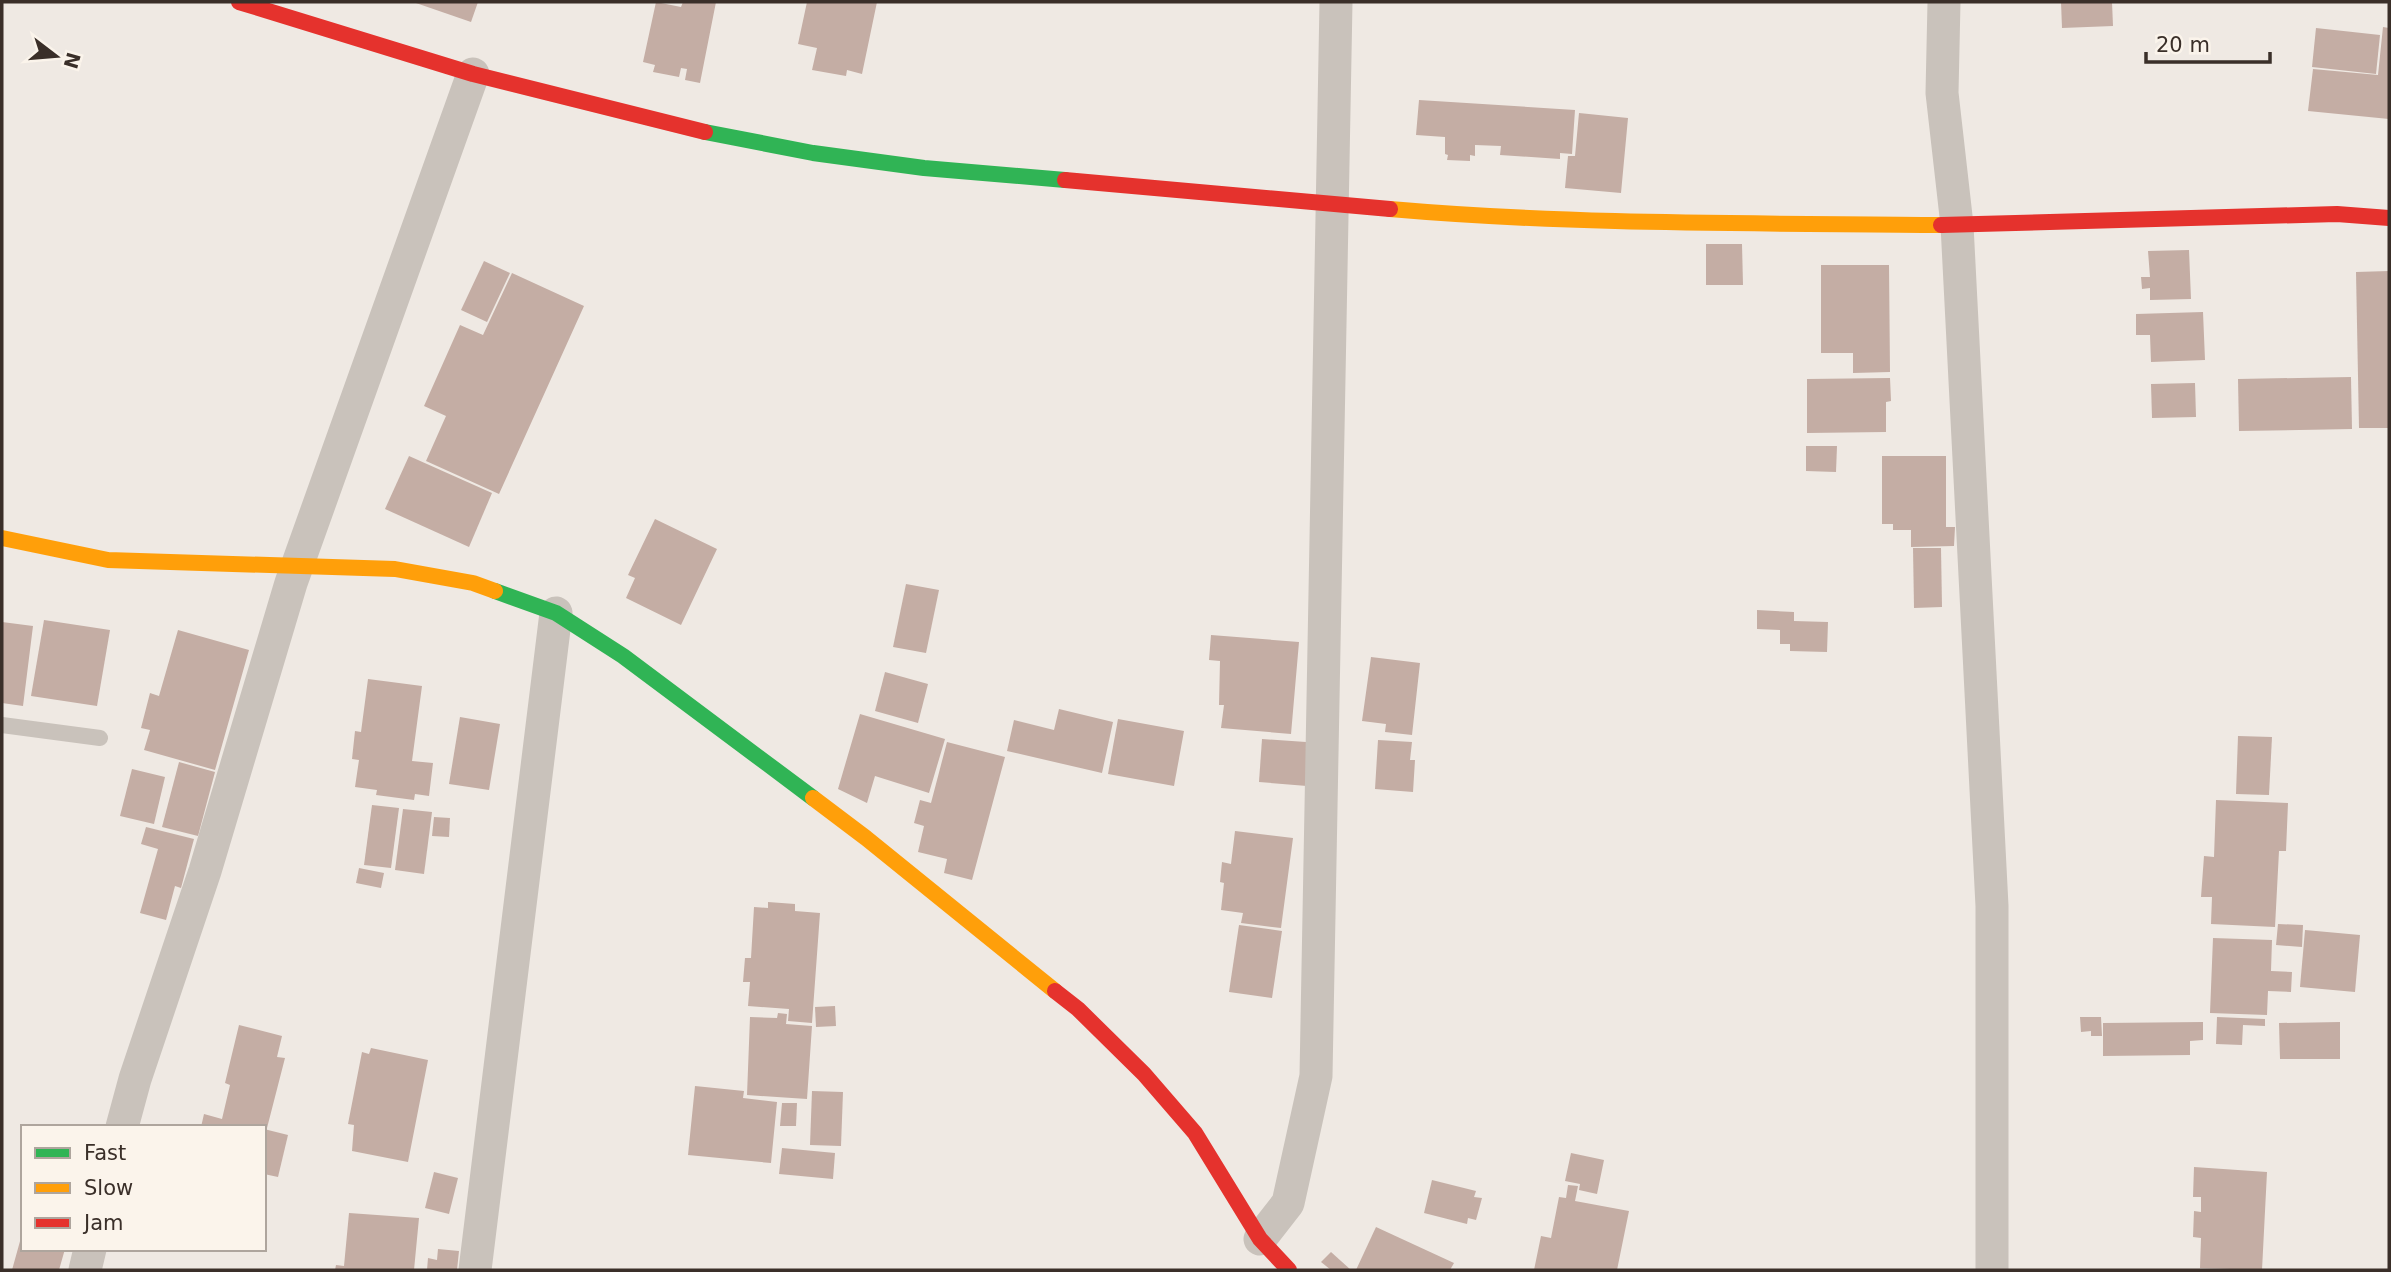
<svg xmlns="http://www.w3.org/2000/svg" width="2391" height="1272" font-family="'DejaVu Sans',sans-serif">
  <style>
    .building { fill: #c4ada4 }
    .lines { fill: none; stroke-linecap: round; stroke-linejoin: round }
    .lane { stroke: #c9c2bb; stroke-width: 16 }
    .street { stroke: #c9c2bb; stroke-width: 33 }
    .fast { stroke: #30b455; stroke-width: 16 }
    .slow { stroke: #ff9f0a; stroke-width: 16 }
    .jam { stroke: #e5322d; stroke-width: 16 }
  </style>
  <rect width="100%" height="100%" fill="#efe9e3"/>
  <!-- building -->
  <g class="building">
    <polygon points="413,2 478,2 471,22"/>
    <polygon points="656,2 681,7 683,2 716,2 700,83 685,80 687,69 681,68 679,77 653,72 655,65 643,62"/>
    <polygon points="807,2 877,2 862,74 847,70 846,76 812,70 817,48 798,44"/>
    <polygon points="2061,2 2112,2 2113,26 2062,28"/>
    <polygon points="2383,27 2389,28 2389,119 2308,111 2313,69 2378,75"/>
    <polygon points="2316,28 2380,35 2376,74 2312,67"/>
    <polygon points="1419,100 1575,110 1572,154 1560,153 1560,159 1500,155 1501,146 1475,145 1475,156 1470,155 1470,161 1447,160 1448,155 1445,154 1445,137 1416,135"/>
    <polygon points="1579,113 1628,118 1621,193 1565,188 1568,156 1575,156"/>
    <polygon points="1706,244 1742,244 1743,285 1706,285"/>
    <polygon points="2189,250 2191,299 2150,300 2150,288 2142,289 2141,277 2150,277 2148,251"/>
    <polygon points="484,261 510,273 487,322 461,310"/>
    <polygon points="1821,265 1889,265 1890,372 1853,373 1853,353 1821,353"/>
    <polygon points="2389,271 2389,428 2359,428 2356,272"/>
    <polygon points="512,273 584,306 499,494 426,461 446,416 424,406 460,325 483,335"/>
    <polygon points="2203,312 2205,360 2151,362 2150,335 2136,335 2136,314"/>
    <polygon points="2351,377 2352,429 2239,431 2238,379"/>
    <polygon points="1890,378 1891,401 1886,402 1886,432 1807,433 1807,379"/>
    <polygon points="2195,383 2196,417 2152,418 2151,384"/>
    <polygon points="1806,446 1837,446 1836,472 1806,471"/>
    <polygon points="409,456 492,493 469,547 385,509"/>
    <polygon points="1882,456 1946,456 1946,527 1955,527 1954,546 1911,547 1911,530 1893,530 1893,524 1882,524"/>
    <polygon points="655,519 717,549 681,625 626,598 635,578 628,575"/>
    <polygon points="1913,548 1941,548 1942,607 1914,608"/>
    <polygon points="906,584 939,590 926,653 893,647"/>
    <polygon points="1757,610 1794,612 1794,621 1828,622 1827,652 1790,651 1790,644 1780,644 1780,630 1757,629"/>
    <polygon points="44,620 110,630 97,706 31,696"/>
    <polygon points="2,622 33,626 23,706 2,703"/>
    <polygon points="178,630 249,650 215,770 144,750 150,730 141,728 150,693 159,696"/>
    <polygon points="1211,635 1299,642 1291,734 1221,728 1224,705 1219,705 1220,661 1209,660"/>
    <polygon points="1371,657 1420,663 1412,735 1385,732 1386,724 1362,721"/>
    <polygon points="885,672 928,684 918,723 875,711"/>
    <polygon points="368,679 422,686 412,761 433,763 429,796 415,794 414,800 376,795 377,790 355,787 359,760 352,759 355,731 361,732"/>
    <polygon points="1059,709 1113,722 1102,773 1007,751 1014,720 1054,730"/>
    <polygon points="860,714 945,739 929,793 875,776 867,803 838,789"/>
    <polygon points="460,717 500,724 489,790 449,784"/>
    <polygon points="1118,719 1184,731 1174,786 1108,774"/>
    <polygon points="2238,736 2272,737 2269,795 2236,794"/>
    <polygon points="1262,739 1306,742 1307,786 1259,782"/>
    <polygon points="1378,740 1412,742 1410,760 1415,760 1413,792 1375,789"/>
    <polygon points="947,742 1005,757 972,880 944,873 947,859 918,852 924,826 914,823 920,800 931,803"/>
    <polygon points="179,762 215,772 198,836 162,827"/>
    <polygon points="132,769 165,777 154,824 120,816"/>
    <polygon points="2216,800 2288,803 2286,851 2279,851 2275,927 2211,924 2212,897 2201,897 2204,856 2214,857"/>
    <polygon points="372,805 399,808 391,868 364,865"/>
    <polygon points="403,809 432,812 424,874 395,870"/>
    <polygon points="434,817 450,818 449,837 432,836"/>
    <polygon points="146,827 194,839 181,888 175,886 166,920 140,913 158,849 141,844"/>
    <polygon points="1235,831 1293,838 1281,928 1241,923 1243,913 1221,910 1224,883 1220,882 1222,862 1231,864"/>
    <polygon points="359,868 384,873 381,888 356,883"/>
    <polygon points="768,902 795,904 795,911 820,913 812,1023 788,1021 789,1009 748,1006 750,982 743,982 745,958 751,958 754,907 768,908"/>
    <polygon points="2278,924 2303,925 2302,947 2276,945"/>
    <polygon points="1239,925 1282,931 1272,998 1229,992"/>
    <polygon points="2305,930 2360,935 2355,992 2300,987"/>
    <polygon points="2213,938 2272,940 2271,971 2292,972 2291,992 2268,991 2267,1015 2210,1013"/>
    <polygon points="835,1006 836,1026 816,1027 815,1007"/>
    <polygon points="778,1013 787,1014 786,1024 812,1026 807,1099 747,1095 750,1017 777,1018"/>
    <polygon points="2080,1017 2101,1017 2102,1036 2091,1036 2091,1031 2081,1032"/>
    <polygon points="2217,1017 2265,1019 2265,1026 2243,1025 2242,1045 2216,1044"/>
    <polygon points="2203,1022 2203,1040 2190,1041 2190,1055 2103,1056 2103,1023"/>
    <polygon points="2340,1022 2340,1059 2280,1059 2279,1023"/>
    <polygon points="239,1025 282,1036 277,1057 285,1058 267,1128 261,1126 201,1127 204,1114 222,1119 230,1085 225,1083"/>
    <polygon points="371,1048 428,1060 408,1162 352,1151 354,1125 348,1124 362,1052 369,1054"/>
    <polygon points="695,1086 744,1091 743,1098 777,1102 771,1163 688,1155"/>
    <polygon points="812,1091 843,1092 841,1146 810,1145"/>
    <polygon points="782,1103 797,1103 796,1126 780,1126"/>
    <polygon points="264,1129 288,1135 278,1177 264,1174"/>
    <polygon points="782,1148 835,1153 833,1179 779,1174"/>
    <polygon points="1571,1153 1604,1160 1597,1194 1579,1190 1580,1184 1565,1181"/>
    <polygon points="2194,1167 2267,1172 2262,1270 2200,1268 2201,1238 2193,1237 2194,1211 2201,1212 2201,1197 2193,1197"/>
    <polygon points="434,1172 458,1178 449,1214 425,1208"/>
    <polygon points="1432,1180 1476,1191 1474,1197 1482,1198 1476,1220 1468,1218 1467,1224 1424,1213"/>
    <polygon points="1568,1185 1578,1186 1575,1201 1629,1211 1617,1270 1534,1270 1541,1236 1551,1238 1559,1197 1566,1198"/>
    <polygon points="349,1213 419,1218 414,1270 335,1270 336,1265 344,1266"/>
    <polygon points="1376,1227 1454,1263 1450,1270 1356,1270"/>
    <polygon points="22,1234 23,1249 65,1249 59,1270 12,1270"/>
    <polygon points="438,1249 459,1251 457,1270 427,1270 428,1258 437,1260"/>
    <polygon points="1331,1252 1351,1270 1331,1270 1321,1262"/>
  </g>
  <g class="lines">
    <!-- lane -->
    <polyline class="lane" points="2,725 100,738"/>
    <!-- street -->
    <g class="street">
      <polyline points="1944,2 1942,93 1957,225 1992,906 1992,1270"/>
      <polyline points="122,1127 135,1079 205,871 291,583 473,74"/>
      <polyline points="1260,1239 1288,1203 1316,1076 1336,2"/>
      <polyline points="85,1270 90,1249"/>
      <polyline points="475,1270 556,613"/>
    </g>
    <!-- fast -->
    <g class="fast">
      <polyline points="705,132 813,153 924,168 1065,180"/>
      <polyline points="495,591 556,613 623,656 813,798"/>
    </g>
    <!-- slow -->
    <g class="slow">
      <path d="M1390 209C1573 225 1757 223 1941 225"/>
      <polyline points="2,538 108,560 395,569 473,583 495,591"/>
      <polyline points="813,798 866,838 1055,991"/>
    </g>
    <!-- jam -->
    <g class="jam">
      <polyline points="239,2 473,74 705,132"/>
      <polyline points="1065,180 1390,209"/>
      <polyline points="1941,225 2337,214 2389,218"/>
      <polyline points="1055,991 1078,1009 1144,1074 1195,1133 1260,1239 1289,1270"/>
    </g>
  </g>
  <!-- border -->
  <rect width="2391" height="1272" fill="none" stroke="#3a2f29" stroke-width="7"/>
  <!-- legend -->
  <rect x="21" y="1125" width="245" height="126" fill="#fbf4eb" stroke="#aea59d" stroke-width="2"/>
  <rect x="35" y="1148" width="35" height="10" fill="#30b455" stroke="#aea59d" stroke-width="2"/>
  <text x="84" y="1160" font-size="21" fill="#3a2f29">Fast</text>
  <rect x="35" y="1183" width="35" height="10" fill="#ff9f0a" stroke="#aea59d" stroke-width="2"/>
  <text x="84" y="1195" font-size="21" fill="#3a2f29">Slow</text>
  <rect x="35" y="1218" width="35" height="10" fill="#e5322d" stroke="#aea59d" stroke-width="2"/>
  <text x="84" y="1230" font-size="21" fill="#3a2f29">Jam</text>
  <!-- north arrow -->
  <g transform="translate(56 56) rotate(106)" stroke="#fbf4eb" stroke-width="5" paint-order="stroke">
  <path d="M0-5L12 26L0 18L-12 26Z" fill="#3a2f29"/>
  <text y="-10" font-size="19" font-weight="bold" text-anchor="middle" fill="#3a2f29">N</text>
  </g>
  <!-- scale -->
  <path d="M2146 52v10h124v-10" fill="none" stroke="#3a2f29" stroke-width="3.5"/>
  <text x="2156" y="52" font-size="21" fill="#3a2f29" stroke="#fbf4eb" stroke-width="5" paint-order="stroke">20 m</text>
</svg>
